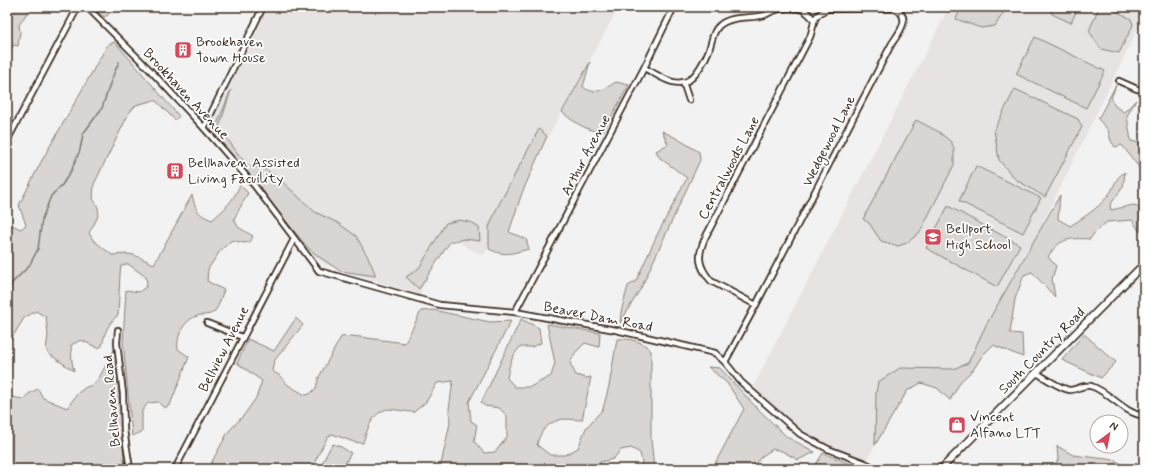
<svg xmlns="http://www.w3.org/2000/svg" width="1151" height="476" font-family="Mynerve,sans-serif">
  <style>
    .built { fill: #e6e3e2 }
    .green { fill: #d8d5d2; stroke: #8a8078 }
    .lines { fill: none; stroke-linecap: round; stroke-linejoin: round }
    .stream { stroke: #827770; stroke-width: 1.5 }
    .street-casing { stroke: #3b2a1e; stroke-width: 8 }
    .secondary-casing { stroke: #3b2a1e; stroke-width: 9 }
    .street { stroke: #fff; stroke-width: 4.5 }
    .secondary { stroke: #fff; stroke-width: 6 }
    .labels { text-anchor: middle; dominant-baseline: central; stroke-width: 3.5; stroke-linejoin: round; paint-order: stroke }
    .poi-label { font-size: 14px; fill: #3b2a1e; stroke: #fff; text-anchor: start }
    .street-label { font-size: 14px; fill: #3b2a1e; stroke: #fff }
  </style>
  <rect width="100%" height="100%" fill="#f3f2f2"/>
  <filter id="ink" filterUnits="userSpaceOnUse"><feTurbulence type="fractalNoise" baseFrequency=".025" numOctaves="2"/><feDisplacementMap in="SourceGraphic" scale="8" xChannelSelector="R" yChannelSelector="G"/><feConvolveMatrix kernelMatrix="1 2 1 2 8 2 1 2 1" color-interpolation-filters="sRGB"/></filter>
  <g filter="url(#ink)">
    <!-- built -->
    <g class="built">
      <polygon points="268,7 619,7 483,256 448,236 419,295 324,264 307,251 209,131 213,120"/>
      <polygon points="949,7 1144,7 1144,16 1016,278 1013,276 951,402 920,372 865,463 828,449 800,434 751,391"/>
    </g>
    <!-- green -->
    <g class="green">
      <polygon points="7,7 31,7 19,25 20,32 18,46 13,45 11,51 7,56"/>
      <polygon points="93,7 112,7 108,15 104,17"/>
      <polygon points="961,7 1007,7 995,26 981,28 956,19"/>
      <polygon points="1050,7 1078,7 1071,23 1052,14"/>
      <polygon points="1099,7 1109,7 1131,19 1133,25 1119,53 1101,49 1089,31"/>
      <polygon points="1035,37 1105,71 1086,108 1016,74"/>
      <path d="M115 42 179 116 175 120 155 100 136 105 129 113 94 184 93 199C104 212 96 220 89 233L93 240 112 255 128 254 134 255 154 264 192 195C196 210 197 214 212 220 225 209 233 201 240 185L248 193 234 219 238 227 253 236 250 242 244 243 232 240 220 251 208 269 207 281 224 290C221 297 219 306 215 311 211 316 203 314 197 316 184 320 176 336 178 349L189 357 170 405 164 408 158 402 148 403 142 411V432L132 436 123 342 126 290 139 292 147 286 146 277 128 264 121 266 120 274 118 315C107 325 105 332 102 346L98 348 81 340 71 345 72 362 74 371 49 354 46 349 48 336 46 317 36 311 24 318 7 346V228L9 224 21 229 26 225 19 205 41 162 108 44Z"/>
      <path d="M590 62 583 87C595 96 604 89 616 82L629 85 603 132C589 132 573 122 562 112Z"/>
      <polygon points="1116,85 1111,99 1115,106 1124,112 1136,100 1127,116 1131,141 1144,144 1144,174 1122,145 1115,147 1111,141 1108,130 1098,119"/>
      <polygon points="1015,89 1078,119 1082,127 1045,197 1015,179 999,160 994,130"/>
      <polygon points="231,90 219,128 248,167 261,167 276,176 315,212 338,223 356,236 369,259 376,276 340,271 318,256 307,247 249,175 213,134"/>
      <polygon points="916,120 939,132 951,142 954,148 954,165 920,232 907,243 898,246 881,241 869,223 863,219"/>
      <path d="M539 129 547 136 522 193 509 232 526 239 529 249C512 253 505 257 489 249V227L496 210Z"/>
      <polygon points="662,131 678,139 699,152 700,160 641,288 620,323 621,312 628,286 636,281 657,235 687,178 660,158 656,151 668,144"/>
      <polygon points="976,166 1041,198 1023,233 959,201"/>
      <path d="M1125 172 1123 187 1110 205 1111 210 1133 205 1138 206 1141 216 1140 232 1132 220 1107 222 1096 231 1090 239C1070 238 1059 238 1048 257L1056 266 1052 279 1055 297 1032 272 1024 275 1015 299 1010 333 1022 334 1023 357 993 345 982 356 973 370 961 381 950 400 937 388 921 383 907 391 875 445 876 393 878 382 900 368 953 369 968 363 986 325 1060 195 1058 219 1070 226C1083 218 1097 209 1107 197 1115 188 1114 178 1125 172Z"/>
      <polygon points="948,206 1020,245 997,287 926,248"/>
      <polygon points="460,220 473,223 479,228 480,241 464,239 450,242 419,289 406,277 419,268 446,223"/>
      <path d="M433 310 490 322 511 321 469 402 471 421 477 425 474 441 484 453 495 452 507 437V416L499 408 485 406 481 403 521 319 539 328 541 343 532 347H520C511 357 509 366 507 378L515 387H530L551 376 555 363 547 324 600 333 599 347 585 343 575 353 570 363 576 375 586 378 591 377 582 420C576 420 564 418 559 420 547 423 539 433 537 445L550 455H565L578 448 586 428 603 409 609 386 617 339C628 338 644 341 651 351V439L654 469H641L642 462 640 453 631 448 621 450 613 459 600 462 601 469H440L450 423 449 409 453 381 437 383 426 402 414 412C408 412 391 409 388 409 372 412 367 430 363 443L354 442 332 434 327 438 311 469H208L228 432 244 415 256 398 262 381 237 363 248 339 274 351 296 318 303 325 274 361 272 371 279 375 288 385 305 395 310 394 316 388 319 377 341 337 352 336 405 343 421 311Z"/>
      <polygon points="1084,334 1116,362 1101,378 1062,360"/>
      <polygon points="115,348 125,469 7,469 7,394 11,397 23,399 30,393 38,389 43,398 67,408 78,393 86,387 93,385 99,378"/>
      <polygon points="708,367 720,368 753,404 787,437 815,452 798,460 782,451 773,449 762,456 751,469 712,469 744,409 727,383"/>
      <polygon points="333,444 341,447 351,453 342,469 319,469 330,448"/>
      <polygon points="1057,446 1073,455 1115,460 1130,469 1051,469 1058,460"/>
      <polygon points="823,453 858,467 854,469 808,469 815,466"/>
    </g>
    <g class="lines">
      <!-- stream -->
      <polyline class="stream" points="7,296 12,283 29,266 38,249 42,219 51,196 62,185 72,169 80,150 83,134 102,108 112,78 119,62"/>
      <defs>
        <g id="street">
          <polyline points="87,7 150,70 204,128 254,185 319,271 440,305 515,312 559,320 616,330 715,353 725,362 741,382 751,391 800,434 828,449 865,463 877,469"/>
          <path d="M644 68C657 74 675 89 689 80 697 75 706 58 709 50 712 41 713 30 720 25 732 15 751 19 765 15 767 14 770 12 773 11 780 8 792 7 800 9 806 10 810 15 814 20"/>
          <polyline points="1119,81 1137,89 1144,90"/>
          <polyline points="683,82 689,100"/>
          <polyline points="204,128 263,7"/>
          <polyline points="7,141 78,7"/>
          <polyline points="515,312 644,68 674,7"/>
          <polyline points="207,323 242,337"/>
          <polyline points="118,330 117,343 123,394 124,430 130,469"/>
          <path d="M725 362 756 305 891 45C899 32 913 18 894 8L827 9C810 18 816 21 810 37L705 238C697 256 698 266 711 281L756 305"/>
          <path d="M1037 373C1045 378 1061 389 1070 390 1077 390 1083 384 1091 386 1110 392 1123 413 1144 416"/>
          <polyline points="175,469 294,239"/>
        </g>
        <polyline id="secondary" points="941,469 1139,269 1144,268"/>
      </defs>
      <!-- street casing -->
      <use href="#street" class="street-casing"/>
      <!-- secondary casing -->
      <use href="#secondary" class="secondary-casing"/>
      <!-- street -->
      <use href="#street" class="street"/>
      <!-- secondary -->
      <use href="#secondary" class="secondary"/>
    </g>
  </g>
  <!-- icons -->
  <defs>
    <symbol id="building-square" viewBox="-11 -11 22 22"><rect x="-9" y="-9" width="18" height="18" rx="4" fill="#d1495b" stroke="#fff"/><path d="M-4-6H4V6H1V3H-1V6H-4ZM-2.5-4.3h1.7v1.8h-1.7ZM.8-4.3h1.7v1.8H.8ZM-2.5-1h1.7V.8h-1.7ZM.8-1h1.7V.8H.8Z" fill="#fff"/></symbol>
    <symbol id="school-square" viewBox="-11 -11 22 22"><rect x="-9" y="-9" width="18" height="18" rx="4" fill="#d1495b" stroke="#fff"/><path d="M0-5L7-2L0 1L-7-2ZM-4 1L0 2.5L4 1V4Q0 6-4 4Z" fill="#fff"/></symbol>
    <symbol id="shop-square" viewBox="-11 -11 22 22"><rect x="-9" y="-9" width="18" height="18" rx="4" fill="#d1495b" stroke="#fff"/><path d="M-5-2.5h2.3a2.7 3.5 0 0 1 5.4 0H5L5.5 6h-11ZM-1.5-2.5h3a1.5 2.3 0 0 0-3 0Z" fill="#fff"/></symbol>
  </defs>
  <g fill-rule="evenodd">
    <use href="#building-square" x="173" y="40" width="20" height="20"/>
    <use href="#building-square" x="165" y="161" width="20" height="20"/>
    <use href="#school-square" x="923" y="227" width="20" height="20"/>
    <use href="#shop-square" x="947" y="415" width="20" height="20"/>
  </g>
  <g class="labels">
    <!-- poi labels -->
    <g class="poi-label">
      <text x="196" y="42">Brookhaven<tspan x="196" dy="16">Town House</tspan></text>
      <text x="188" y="163">Bellhaven Assisted<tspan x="188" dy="16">Living Facuility</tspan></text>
      <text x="946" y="229">Bellport<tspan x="946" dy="16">High School</tspan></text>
      <text x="970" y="417">Vincent<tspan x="970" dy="16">Alfano LTT</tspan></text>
    </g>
    <!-- street labels -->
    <g class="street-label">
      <text transform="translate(186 94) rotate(47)">Brookhaven Avenue</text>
      <text transform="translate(829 141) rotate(-63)">Wedgewood Lane</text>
      <text transform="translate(586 155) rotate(-62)">Arthur Avenue</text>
      <text transform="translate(729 168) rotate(-62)">Centralwoods Lane</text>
      <text transform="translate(598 317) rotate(11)">Beaver Dam Road</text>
      <text transform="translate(224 349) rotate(-63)">Bellview Avenue</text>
      <text transform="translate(1042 351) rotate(-45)">South Country Road</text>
      <text transform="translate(112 401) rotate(-95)">Bellhaven Road</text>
    </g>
  </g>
  <!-- margin -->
  <rect width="1151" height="476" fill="none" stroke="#fff" stroke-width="24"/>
  <rect x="12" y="12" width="1127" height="452" fill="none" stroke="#3b2a1e" stroke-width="1.5" filter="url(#ink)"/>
  <!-- north arrow -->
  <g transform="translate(1109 434) rotate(32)"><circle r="19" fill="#ffffff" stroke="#b1aaa5"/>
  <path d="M0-3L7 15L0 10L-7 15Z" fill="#d1495b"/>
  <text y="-6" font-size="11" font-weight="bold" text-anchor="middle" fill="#3b2a1e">N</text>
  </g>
</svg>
